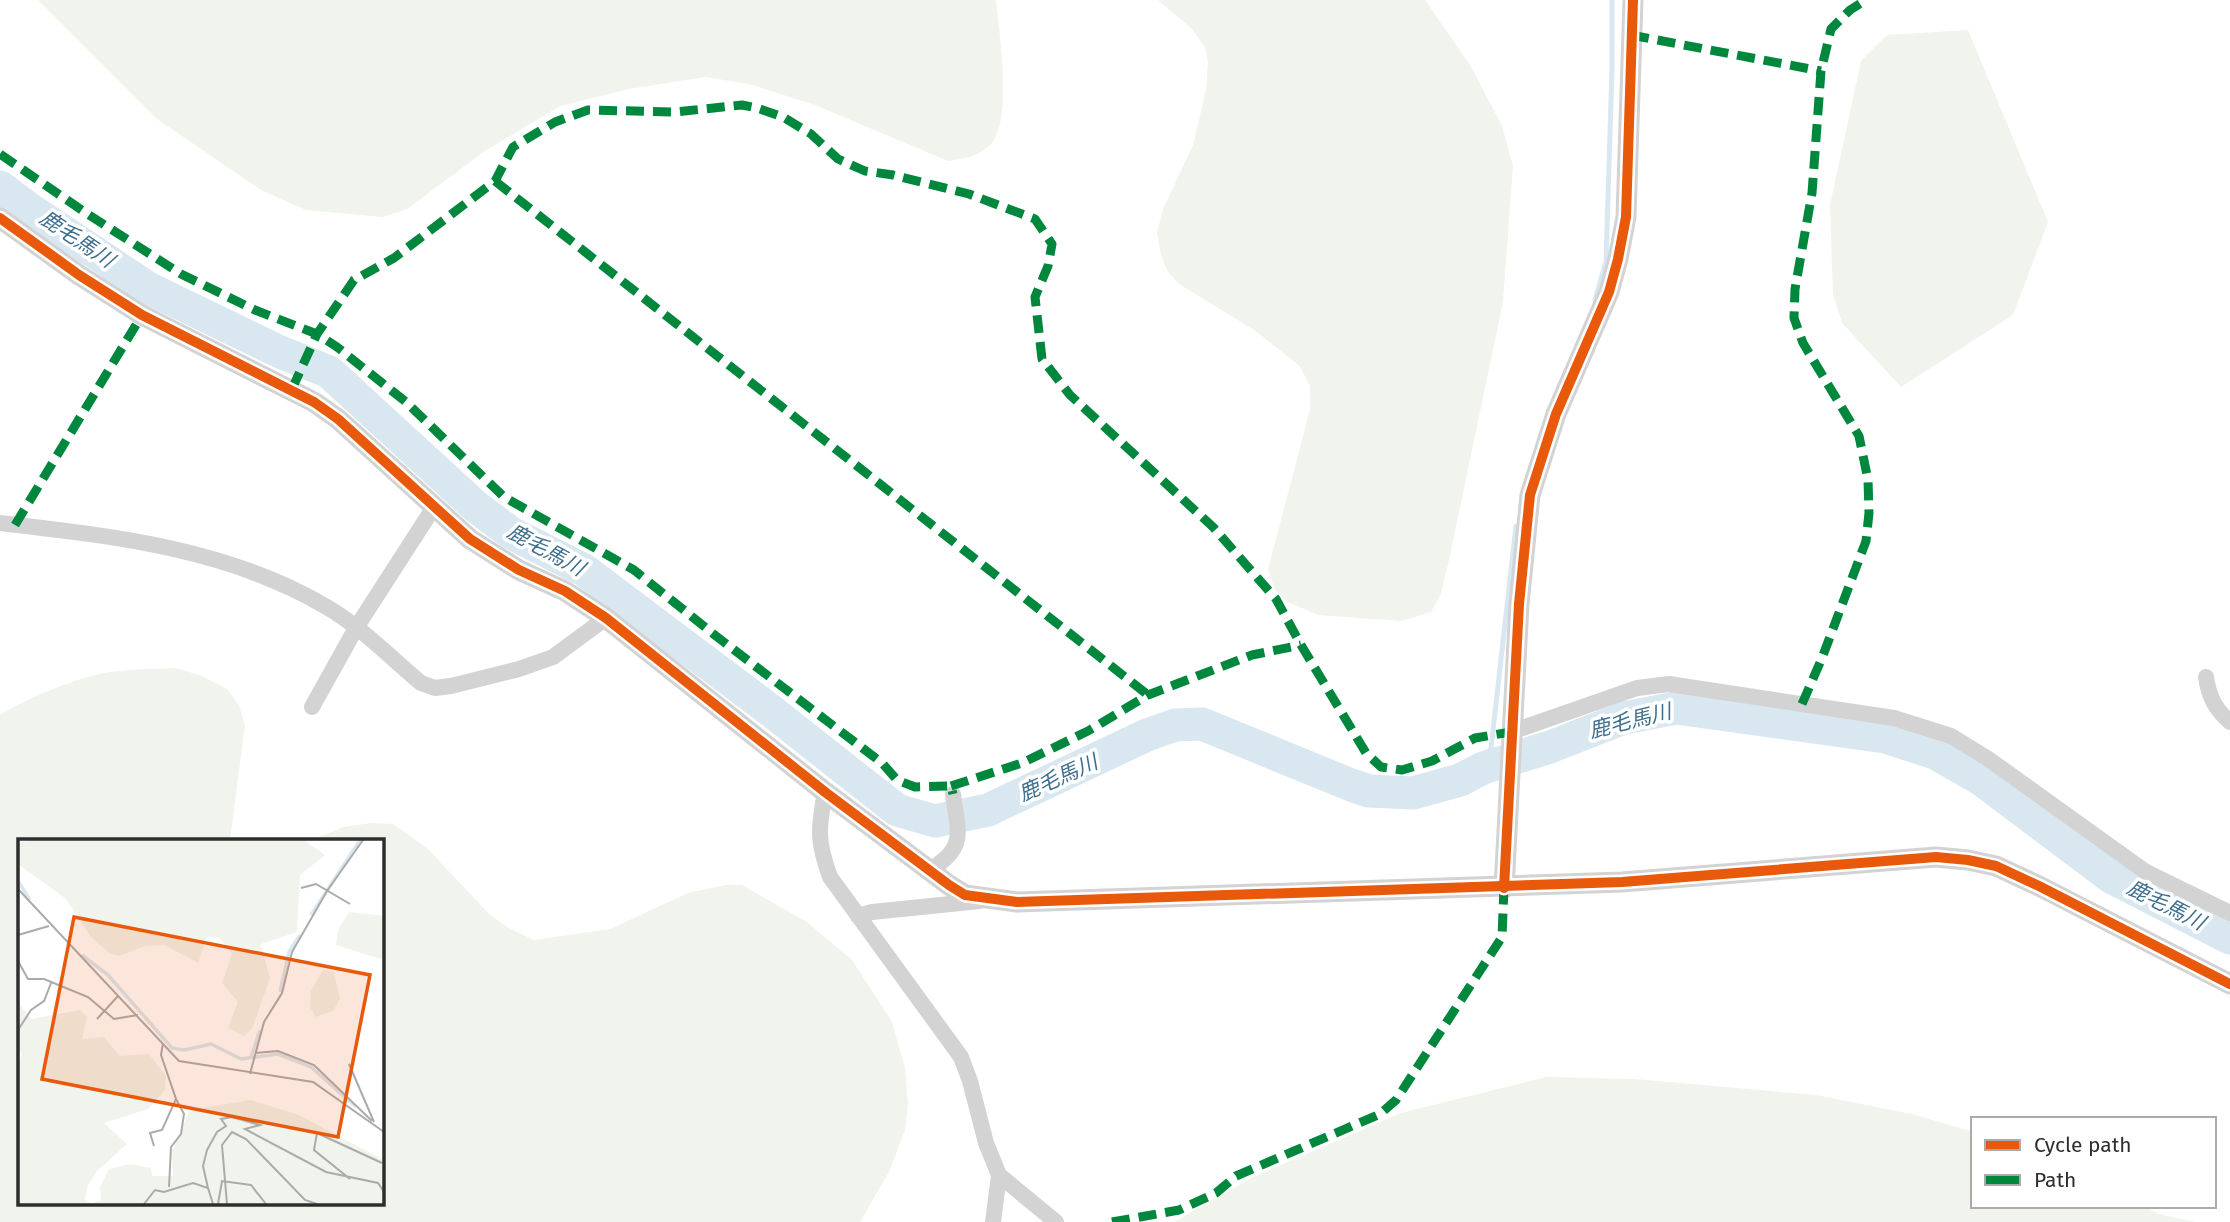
<svg xmlns="http://www.w3.org/2000/svg" width="2230" height="1222" font-family="'Fira Sans','Noto Sans JP',sans-serif">
  <style>
    .green { fill: #f0f4ec }
    .lines { fill: none; stroke-linecap: round; stroke-linejoin: round }
    .stream { stroke: #d9e7f0; stroke-width: 5 }
    .river { stroke: #d9e7f0; stroke-width: 33 }
    .minor { stroke: #d3d3d3; stroke-width: 16 }
    .tertiary { stroke: #d3d3d3; stroke-width: 21 }
    .quiet { stroke: #00873e; stroke-width: 9; stroke-dasharray: 18 9; stroke-linecap: butt }
    .cycleway-casing { stroke: #fff; stroke-width: 15 }
    .cycleway { stroke: #e8590c; stroke-width: 10 }
    .labels { text-anchor: middle; dominant-baseline: central; stroke-width: 7; stroke-linejoin: round; paint-order: stroke }
    .water-label { font-size: 21px; font-style: italic; fill: #3f6f8e; stroke: #fff }
    .inset-river { fill: none; stroke: #d9e7f0; stroke-width: 3.5 }
    .inset-road { fill: none; stroke: #ababab; stroke-width: 2 }
    .view { fill: #e8590c; fill-opacity: 0.15; stroke: #e8590c; stroke-width: 3.5 }
    .inset-edge { fill: none; stroke: #2e2e2e; stroke-width: 3.5 }
  </style>
  <rect width="100%" height="100%" fill="#fff"/>
  <!-- green -->
  <g class="green">
    <path d="M38 0H996C999 32 1014 123 989 146 977 157 963 159 948 161L815 105 749 84 705 77 629 89 560 106 485 151 407 209 383 217 306 210 261 190 157 119Z"/>
    <polygon points="1158,0 1425,0 1470,65 1502,126 1513,166 1503,302 1449,560 1441,594 1431,612 1401,621 1318,615 1288,602 1275,590 1268,569 1310,410 1310,386 1300,366 1254,330 1179,284 1168,272 1161,255 1157,233 1163,209 1193,145 1206,90 1208,62 1205,47 1191,28"/>
    <polygon points="1968,30 2048,222 2013,315 1901,387 1842,323 1833,294 1830,205 1861,61 1887,35"/>
    <path d="M176 668 202 676 227 689 239 705 245 725 230 840 19 841V1203H382V841L312 840 344 827 371 823 393 824 427 848 489 914 507 927 534 940 610 929 688 893 726 885H742L807 922 852 960 892 1022 905 1068 908 1103 905 1130 889 1172 860 1222H0V715C27 698 80 676 111 672 133 669 155 669 176 668Z"/>
    <polygon points="1546,1077 1634,1079 1816,1095 1916,1115 1973,1132 1973,1206 2143,1206 2159,1214 2196,1222 1174,1222 1251,1178 1401,1113"/>
  </g>
  <g class="lines">
    <!-- stream -->
    <g class="stream">
      <polyline points="1595,300 1606,262 1612,69 1612,0"/>
      <polyline points="1483,768 1491,748 1516,526"/>
    </g>
    <!-- river -->
    <polyline class="river" points="0,187 28,208 148,288 278,351 329,372 475,506 511,533 584,570 766,707 897,810 935,821 988,810 1147,735 1175,725 1202,724 1351,785 1369,791 1413,793 1460,780 1483,768 1550,747 1624,718 1676,708 1885,737 1935,753 1982,780 2111,877 2230,938"/>
    <!-- minor -->
    <g class="minor">
      <path d="M0 523C112 536 226 548 325 606 360 626 390 657 421 683L435 688 451 686 519 669 553 657 606 618"/>
      <path d="M2206 677C2209 697 2215 709 2230 722"/>
      <polyline points="312,707 356,628 434,507"/>
      <polyline points="1511,732 1637,688 1669,684 1894,718 1951,736 1987,758 2146,872 2230,913"/>
      <path d="M825 792C818 829 817 841 830 877L961 1057 970 1081 986 1143 999 1175 993 1222"/>
      <path d="M930 870C967 847 958 833 953 794"/>
      <polyline points="858,916 872,912 980,901"/>
      <polyline points="999,1175 1056,1222"/>
    </g>
    <!-- tertiary -->
    <g class="tertiary">
      <polyline points="0,218 79,275 142,315 314,402 338,419 470,539 519,570 565,591 606,618 825,792 949,885 965,895 1017,902 1622,882 1936,857 1968,860 1996,866 2039,886 2230,984"/>
      <polyline points="1504,888 1519,604 1530,495 1556,414 1609,292 1618,259 1626,217 1633,0"/>
    </g>
    <!-- quiet -->
    <g class="quiet">
      <polyline points="1631,35 1821,71"/>
      <polyline points="0,154 86,213 181,274 255,310 317,334 337,347 406,402 504,497 634,570 716,636 882,763 897,780 915,787 951,786 953,794"/>
      <polyline points="495,181 1148,695"/>
      <polyline points="292,389 317,334 354,280 394,258 495,181 513,147 555,122 588,110 675,112 742,105 757,108 783,117 811,134 838,159 865,171 893,175 969,194 1035,219 1052,244 1048,266 1035,297 1042,359 1070,395 1213,527 1276,599 1301,645 1366,753 1381,767 1402,770 1432,761 1475,738 1511,732"/>
      <polyline points="15,525 142,315"/>
      <polyline points="1802,704 1822,658 1866,541 1869,513 1868,480 1859,436 1803,343 1794,318 1795,289 1812,193 1821,71 1831,29 1850,10 1866,0"/>
      <polyline points="951,786 1022,763 1088,731 1148,695 1252,655 1301,645"/>
      <polyline points="1112,1222 1179,1210 1216,1193 1236,1176 1380,1114 1396,1100 1502,937 1504,888"/>
    </g>
    <defs>
      <g id="cycleway">
        <polyline points="0,218 79,275 142,315 314,402 338,419 470,539 519,570 565,591 606,618 825,792 949,885 965,895 1017,902 1622,882 1936,857 1968,860 1996,866 2039,886 2230,984"/>
        <polyline points="1504,888 1519,604 1530,495 1556,414 1609,292 1618,259 1626,217 1633,0"/>
      </g>
    </defs>
    <!-- cycleway casing -->
    <use href="#cycleway" class="cycleway-casing"/>
    <!-- cycleway -->
    <use href="#cycleway" class="cycleway"/>
  </g>
  <g class="labels">
    <!-- water labels -->
    <g class="water-label">
      <text transform="translate(77 239) rotate(34)">鹿毛馬川</text>
      <text transform="translate(546 550) rotate(29)">鹿毛馬川</text>
      <text transform="translate(1630 721) rotate(-14)">鹿毛馬川</text>
      <text transform="translate(1058 778) rotate(-24)">鹿毛馬川</text>
      <text transform="translate(2166 905) rotate(27)">鹿毛馬川</text>
    </g>
  </g>
  <!-- overview -->
  <g transform="translate(18 839)">
    <rect width="366" height="366" fill="#fff"/>
    <path d="M15 1H286L307 16 282 36 279 93 243 105 252 139 234 190 226 197 210 189 220 163 204 144 214 115 202 99 189 98 180 124 147 106 127 107 101 117 91 114 73 98 48 60 0 25V4ZM331 73 366 77V121L318 106 320 91ZM305 131 316 133 322 160 315 172 298 178 292 168 293 152ZM0 163 13 180 62 171 69 178 64 200 86 198 102 217 131 215 148 237 147 251 130 270 86 284 109 305 79 332 69 348 67 360 72 364 83 362 82 348 91 330 112 325 133 329 134 337H155L154 311 172 271 233 261 281 276 362 319 366 322V365H0V223L4 215 0 209Z" fill="#f0f4ec"/>
    <path class="inset-river" d="M0 42 12 61M293 76 342 1M64 116 90 136 154 209 166 211 193 205 223 220 260 215 293 228 338 268M262 153 271 113 282 96M233 218 242 191"/>
    <path class="inset-road" d="M283 49 298 45 332 65M0 50 161 222 295 243 366 293M0 96 31 87M0 122 10 140H26L70 158 96 180 120 176M79 180 100 157M0 191 13 171 26 162 33 144M237 214 260 212 296 226 354 282M331 225 356 283M232 235 246 183 264 154 274 113 309 52 345 1M136 307 132 294 144 291 158 260 143 216 145 204M332 340 296 311 299 294 364 324M151 348 153 308 163 295 166 275 158 260M190 349 185 327 189 311 199 293 208 287 203 280 214 278 242 286 227 290 308 333 360 344 366 353M126 365 137 351 146 353 175 344 190 349 195 365M200 365 204 342 233 346 248 365M209 365 204 306 214 293 228 300 287 361 299 365"/>
    <path class="view" d="M56 78 352 136 320 298 24 240Z"/>
    <rect width="366" height="366" class="inset-edge"/>
  </g>
  <!-- legend -->
  <rect x="1971" y="1117" width="245" height="91" fill="#ffffff" stroke="#ababab" stroke-width="2"/>
  <rect x="1985" y="1140" width="35" height="10" fill="#e8590c" stroke="#ababab" stroke-width="2"/>
  <text x="2034" y="1152" font-size="21" fill="#2e2e2e">Cycle path</text>
  <rect x="1985" y="1175" width="35" height="10" fill="#00873e" stroke="#ababab" stroke-width="2"/>
  <text x="2034" y="1187" font-size="21" fill="#2e2e2e">Path</text>
</svg>
